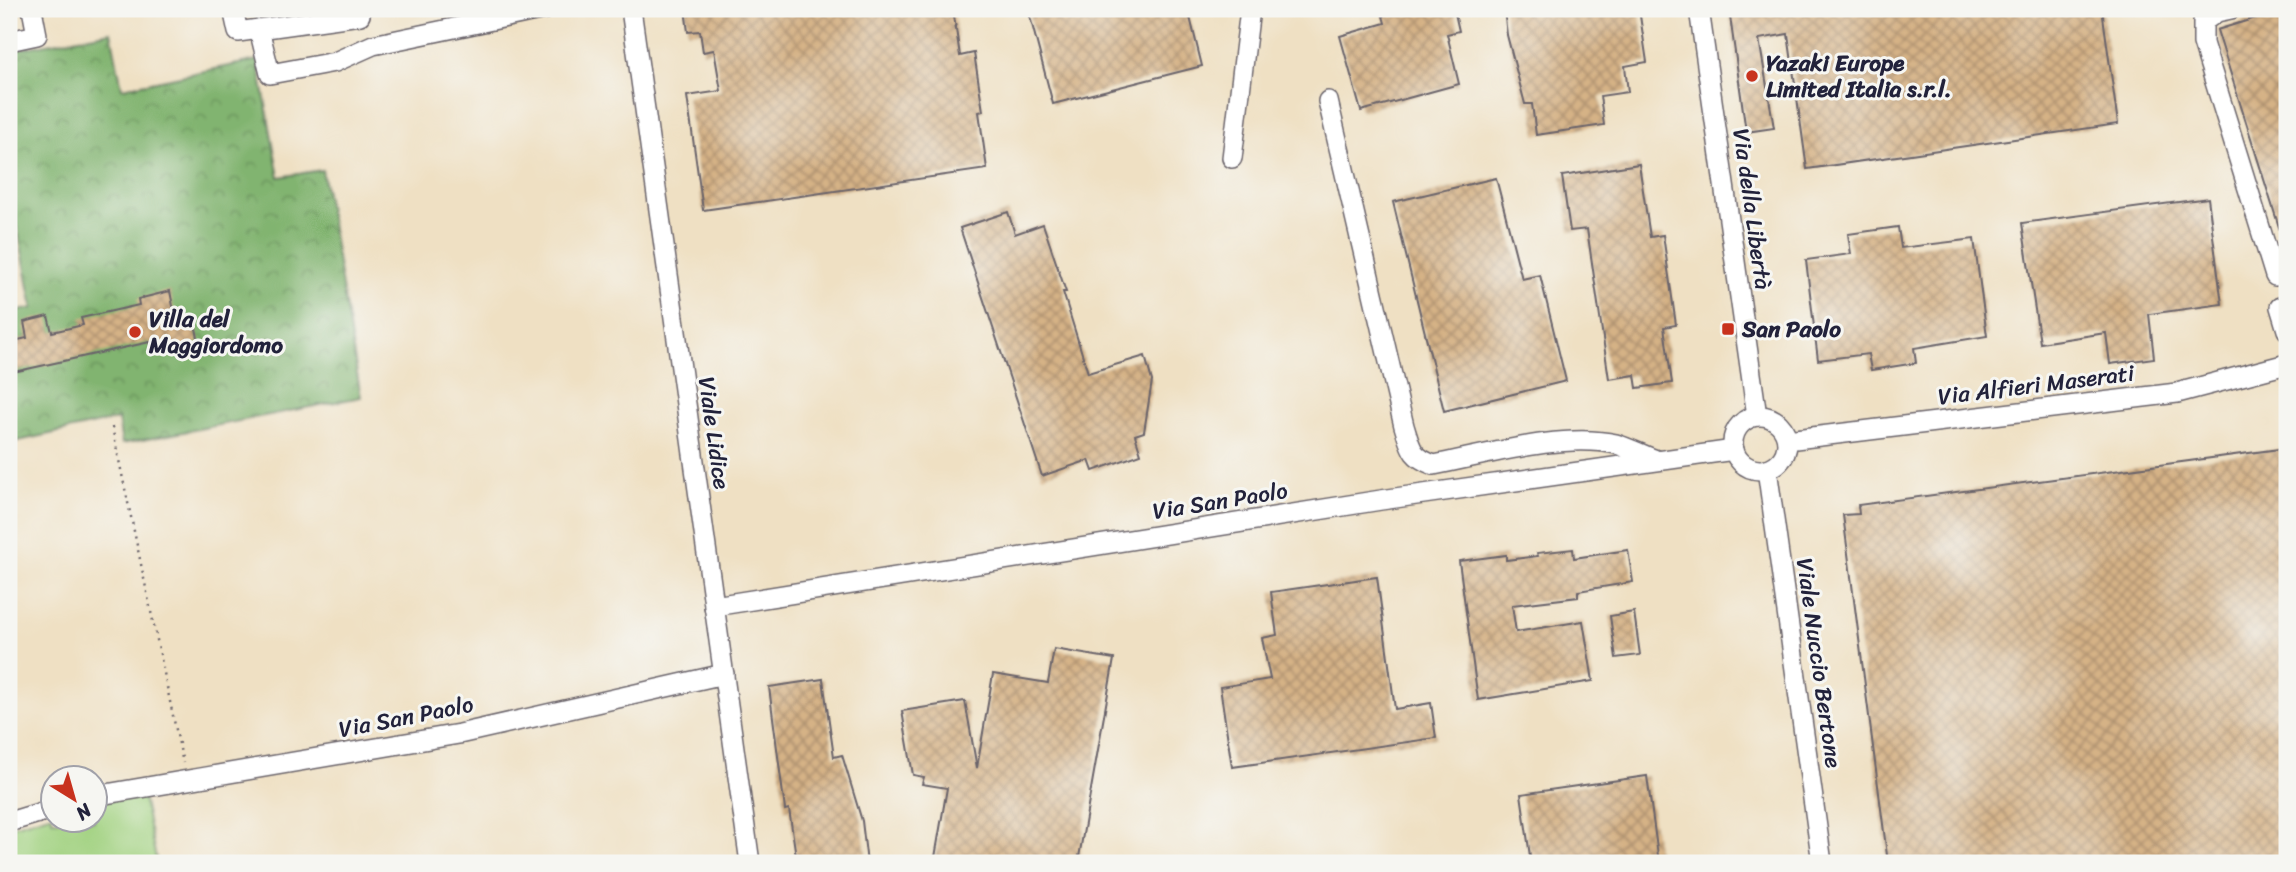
<svg xmlns="http://www.w3.org/2000/svg" width="2296" height="872" font-family="Sriracha,sans-serif">
  <style>
    .grass { fill: #a2d281; stroke: #627a5e; stroke-width: 2 }
    .forest { fill: url(#forest-crowns); stroke: #526b55; stroke-width: 2 }
    .building { fill: url(#building-cross-hatch) }
    .lines { fill: none; stroke-linecap: round; stroke-linejoin: round }
    .minor-casing { stroke: #6a646b; stroke-width: 22 }
    .path { stroke: #6a646b; stroke-width: 2.5; stroke-dasharray: 2 5; stroke-linecap: butt }
    .minor { stroke: #fff; stroke-width: 19 }
    .poi-dot { fill: #c8321e; stroke: #f6f6f2; stroke-width: 2.5 }
    .labels { text-anchor: middle; dominant-baseline: central; stroke-width: 6; stroke-linejoin: round; paint-order: stroke }
    .poi-label { font-size: 23px; font-weight: bold; fill: #22223b; stroke: #f6f6f2; text-anchor: start }
    .street-label { font-size: 23px; fill: #22223b; stroke: #f6f6f2 }
  </style>
  <defs>
    <pattern id="forest-crowns" width="20" height="18" patternUnits="userSpaceOnUse" patternTransform="scale(1.75)"><rect width="20" height="18" fill="#81b46f"/><path d="M2 6a3 3 0 1 1 6 0M12 15a3 3 0 1 1 6 0" fill="none" stroke="#69925c"/></pattern>
    <pattern id="building-cross-hatch" width="8" height="8" patternUnits="userSpaceOnUse" patternTransform="scale(1.75)"><rect width="8" height="8" fill="#d5b286"/><path d="M0 0l8 8M0 8l8-8" fill="none" stroke="#ac906f"/></pattern>
  </defs>
  <rect width="100%" height="100%" fill="#f6f6f2"/>
  <filter id="ink" filterUnits="userSpaceOnUse"><feTurbulence type="fractalNoise" baseFrequency=".0143" numOctaves="2"/><feDisplacementMap in="SourceGraphic" scale="14" xChannelSelector="R" yChannelSelector="G"/><feConvolveMatrix kernelMatrix="1 2 1 2 8 2 1 2 1" color-interpolation-filters="sRGB"/></filter>
  <filter id="wash" filterUnits="userSpaceOnUse"><feTurbulence type="fractalNoise" baseFrequency=".00686" numOctaves="4" result="noise"/><feDisplacementMap in="SourceGraphic" scale="28" xChannelSelector="R" yChannelSelector="G"/><feGaussianBlur stdDeviation="1.57" result="paint"/><feColorMatrix in="noise" values="0 0 0 0 0 0 0 0 0 0 0 0 0 0 0 0 0 1.4 0 .05"/><feComposite in="paint" operator="in"/></filter>
  <g filter="url(#wash)">
    <rect width="100%" height="100%" fill="#efe0c3"/>
    <!-- grass -->
    <polygon class="grass" points="142,793 157,863 9,863 9,827 52,814 52,820 94,820 95,802"/>
    <!-- forest -->
    <polygon class="forest" points="111,32 122,88 258,60 279,177 322,170 361,397 122,444 118,419 9,443 9,313 33,308 9,183 9,51"/>
    <g id="blocks">
      <!-- building -->
      <g class="building">
        <polygon points="685,9 953,9 960,56 974,53 983,111 979,112 987,169 703,210 687,96 721,91 714,50 703,52 700,31 688,32"/>
        <polygon points="1028,9 1188,9 1202,66 1053,104"/>
        <polygon points="1381,9 1454,9 1459,31 1447,34 1459,84 1361,111 1340,36 1385,23"/>
        <polygon points="1504,9 1639,9 1647,62 1625,66 1628,92 1600,96 1604,125 1536,135 1532,104 1525,104 1507,35"/>
        <polygon points="1729,9 2102,9 2118,124 1807,169 1788,34 1759,39 1774,128 1746,132"/>
        <polygon points="2285,9 2287,9 2287,242 2284,243 2217,30"/>
        <polygon points="1639,164 1650,237 1663,235 1676,325 1664,327 1672,383 1637,388 1635,375 1609,379 1587,229 1570,231 1562,176"/>
        <polygon points="1496,178 1522,279 1540,275 1566,381 1444,411 1393,202"/>
        <polygon points="2208,198 2222,304 2149,314 2154,358 2110,364 2106,333 2040,343 2022,223"/>
        <polygon points="1008,212 1015,234 1043,224 1066,292 1063,292 1088,373 1145,356 1152,381 1144,432 1135,435 1141,454 1093,471 1089,460 1042,476 960,228"/>
        <polygon points="1898,227 1901,248 1974,239 1987,336 1914,348 1916,363 1871,370 1868,354 1818,360 1806,260 1851,254 1848,234"/>
        <polygon points="170,291 176,321 194,318 199,343 153,353 150,342 9,373 9,342 27,338 24,322 48,316 52,332 83,325 81,318 139,305 138,299"/>
        <polygon points="2287,448 2287,863 1888,863 1843,515 1859,514 1858,505"/>
        <polygon points="1573,549 1574,558 1628,550 1633,582 1578,591 1578,597 1512,605 1516,632 1583,621 1593,681 1478,700 1459,561 1506,555 1506,560 1538,556 1537,553"/>
        <polygon points="1377,577 1395,709 1431,703 1436,738 1232,767 1220,687 1270,679 1262,638 1277,635 1271,592"/>
        <polygon points="1634,612 1640,655 1616,658 1610,616"/>
        <polygon points="1054,649 1114,659 1078,863 934,863 947,788 922,784 924,777 913,775 902,711 965,701 977,768 993,674 1048,683"/>
        <polygon points="823,679 834,757 842,755 862,821 867,863 797,863 789,809 785,810 769,687"/>
        <polygon points="1647,776 1659,863 1531,863 1521,794"/>
      </g>
    </g>
  </g>
  <g filter="url(#ink)">
    <use href="#blocks" fill-opacity="0" stroke="#6a646b" stroke-width="2"/>
    <g class="lines">
      <defs>
        <g id="minor">
          <polyline points="233,9 238,32 259,29 270,74 335,62 373,45 545,9"/>
          <polyline points="631,9 750,863"/>
          <polyline points="1699,9 1757,416"/>
          <polyline points="2231,9 2217,12 2203,22 2203,43 2275,276 2287,273"/>
          <polyline points="259,29 360,15"/>
          <polyline points="9,41 37,35 32,9"/>
          <path d="M1328 101 1404 426C1411 448 1411 457 1434 465 1486 455 1563 432 1616 444 1629 448 1643 455 1656 460"/>
          <polyline points="1232,158 1250,9"/>
          <polyline points="2280,307 2287,330"/>
          <circle cx="1760" cy="443" r="27"/>
          <polyline points="1787,440 2177,393 2287,364"/>
          <polyline points="1767,469 1822,863"/>
          <polyline points="714,606 1381,500 1734,450"/>
          <polyline points="94,796 459,734 724,674"/>
          <polyline points="9,822 52,809"/>
        </g>
      </defs>
      <!-- minor casing -->
      <use href="#minor" class="minor-casing"/>
      <!-- path -->
      <polyline class="path" points="112,427 183,763"/>
      <!-- minor -->
      <use href="#minor" class="minor"/>
    </g>
  </g>
  <!-- markers -->
  <g class="poi-dot">
    <circle cx="1752" cy="76" r="7"/>
    <rect x="1721" y="322" width="14" height="14" rx="3.5"/>
    <circle cx="135" cy="332" r="7"/>
  </g>
  <g class="labels">
    <!-- poi labels -->
    <g class="poi-label">
      <text x="1766" y="63">Yazaki Europe<tspan x="1766" dy="26">Limited Italia s.r.l.</tspan></text>
      <text x="149" y="319">Villa del<tspan x="149" dy="26">Maggiordomo</tspan></text>
      <text x="1742" y="329">San Paolo</text>
    </g>
    <!-- street labels -->
    <g class="street-label">
      <text transform="translate(1752 209) rotate(82)">Via della Libertà</text>
      <text transform="translate(2036 385) rotate(-7)">Via Alfieri Maserati</text>
      <text transform="translate(714 433) rotate(82)">Viale Lidice</text>
      <text transform="translate(1220 501) rotate(-9)">Via San Paolo</text>
      <text transform="translate(1819 663) rotate(82)">Viale Nuccio Bertone</text>
      <text transform="translate(406 717) rotate(-11)">Via San Paolo</text>
    </g>
  </g>
  <!-- margin -->
  <rect width="2296" height="872" fill="none" stroke="#f6f6f2" stroke-width="35"/>
  <!-- north arrow -->
  <g transform="translate(74 799) rotate(143)"><circle r="33" fill="#f6f6f2" stroke="#a1a1a9" stroke-width="2"/>
  <path d="M0-5L12 26L0 18L-12 26Z" fill="#c8321e"/>
  <text y="-10" font-size="19" font-weight="bold" text-anchor="middle" fill="#22223b">N</text>
  </g>
</svg>
